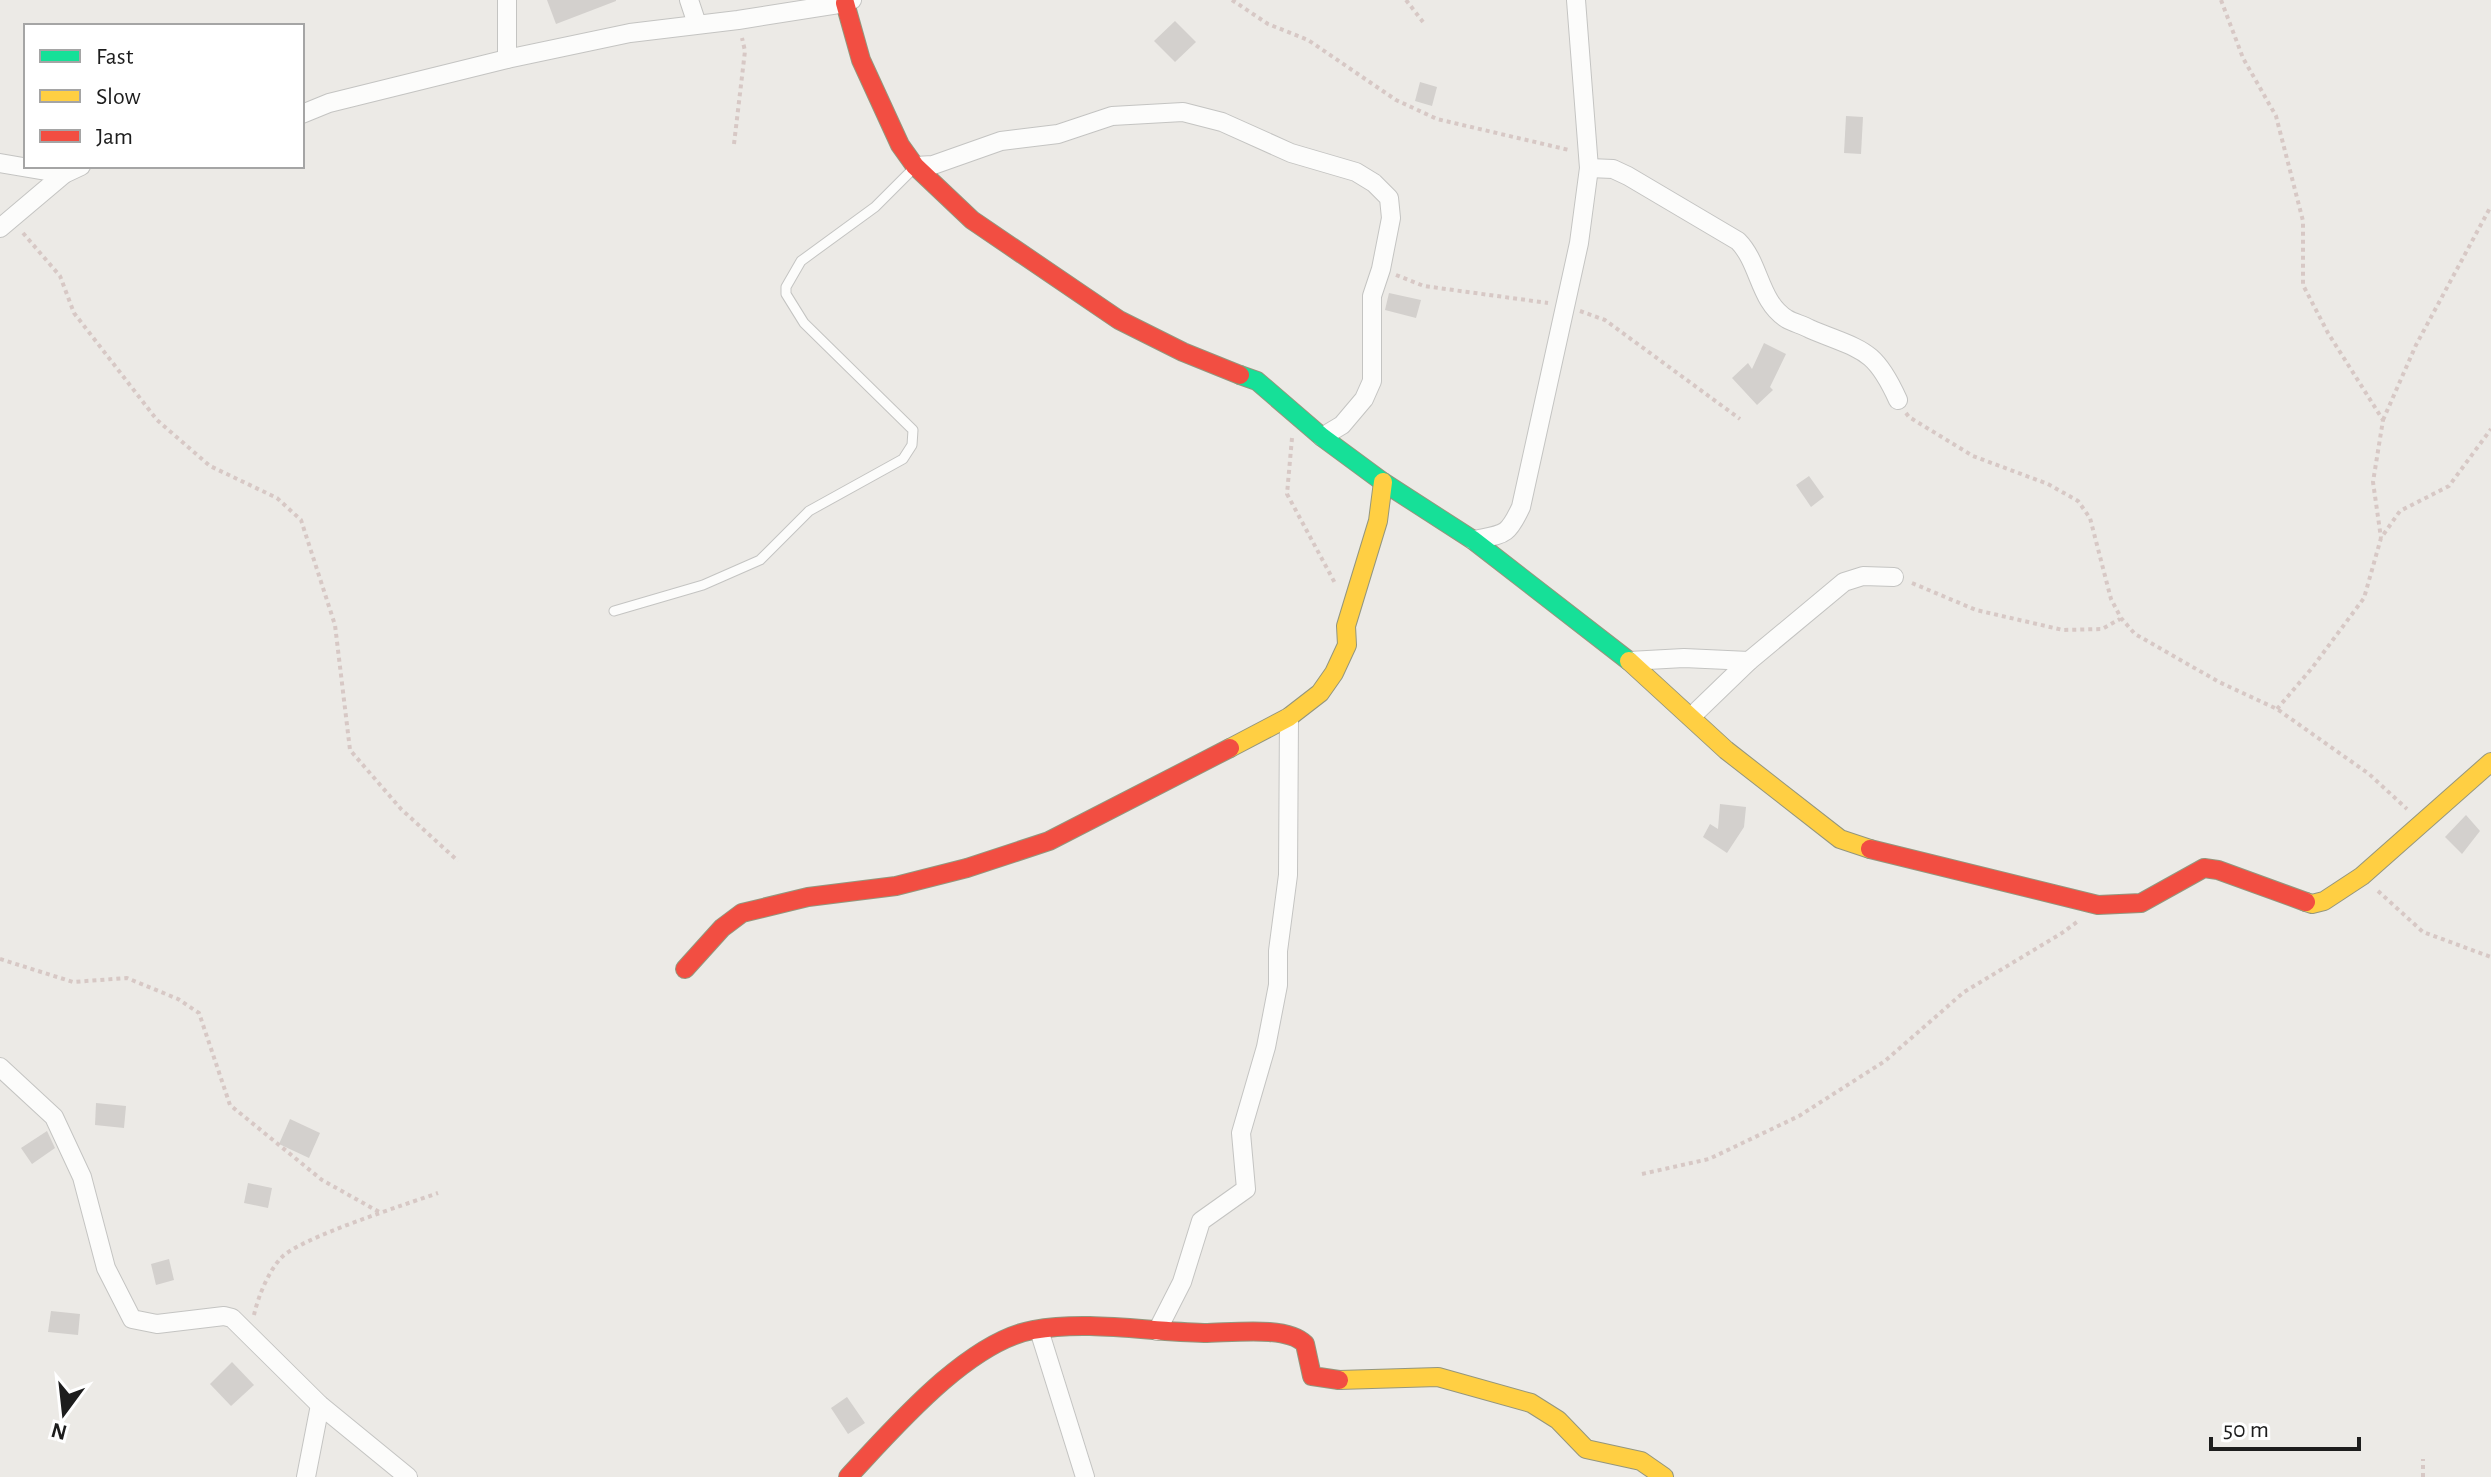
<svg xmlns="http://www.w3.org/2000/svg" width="2491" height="1477" font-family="'Alegreya Sans',sans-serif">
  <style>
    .building { fill: #d3d0cd }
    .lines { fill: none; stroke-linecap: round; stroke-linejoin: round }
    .lane-casing { stroke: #c4c4c2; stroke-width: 11 }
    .street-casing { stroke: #c4c4c2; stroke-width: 20 }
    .fast-casing { stroke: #94967d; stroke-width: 20 }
    .slow-casing { stroke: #94967d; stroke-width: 20 }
    .jam-casing { stroke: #94967d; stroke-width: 20 }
    .path { stroke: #d7c8c5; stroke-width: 4; stroke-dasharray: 4 4; stroke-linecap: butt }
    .lane { stroke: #fcfcfb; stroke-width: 9 }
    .street { stroke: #fcfcfb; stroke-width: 18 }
    .fast { stroke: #16e098; stroke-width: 18 }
    .slow { stroke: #ffcf43; stroke-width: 18 }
    .jam { stroke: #f24e42; stroke-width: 18 }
  </style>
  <rect width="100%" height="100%" fill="#eceae6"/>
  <!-- building -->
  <g class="building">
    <polygon points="547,0 616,0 616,1 556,24"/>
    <polygon points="1175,21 1196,42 1175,62 1154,41"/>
    <polygon points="1420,82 1437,87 1432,106 1415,101"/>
    <polygon points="1846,116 1863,117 1861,154 1844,153"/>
    <polygon points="1389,293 1421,300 1416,318 1385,310"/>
    <polygon points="1764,343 1786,354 1770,387 1773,390 1757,405 1732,378 1748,363 1752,369"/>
    <polygon points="1809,476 1824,497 1811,507 1796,485"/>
    <polygon points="1720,804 1746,807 1744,827 1727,853 1703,837 1710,824 1718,829"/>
    <polygon points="2466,815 2480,831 2462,854 2445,837"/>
    <polygon points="96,1103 126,1106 124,1128 95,1125"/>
    <polygon points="290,1119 320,1133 309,1158 279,1144"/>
    <polygon points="47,1131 55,1148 32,1164 21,1148"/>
    <polygon points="248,1183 272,1188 268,1208 244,1203"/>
    <polygon points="169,1259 174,1280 156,1285 151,1264"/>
    <polygon points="51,1311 80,1314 78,1335 48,1332"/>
    <polygon points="232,1362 254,1385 231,1406 210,1384"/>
    <polygon points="847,1397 865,1423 848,1434 831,1408"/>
  </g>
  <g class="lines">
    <defs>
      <polyline id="lane" points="614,611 703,585 760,560 809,511 903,459 912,445 913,430 804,323 786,294 786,287 801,261 875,207 913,169"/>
      <g id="street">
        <polyline points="689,0 697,24"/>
        <polyline points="507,59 507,0"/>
        <polyline points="302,114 329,103 507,59 630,33 738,20 845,3 852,0"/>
        <polyline points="0,163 64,174"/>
        <polyline points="915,166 933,165 1001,141 1058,134 1112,116 1183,112 1222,122 1291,153 1356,172 1374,183 1389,198 1391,218 1381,269 1372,296 1372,381 1364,399 1342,425 1322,437"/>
        <path d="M1589 168 1613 169 1628 176 1738 241C1760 263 1759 302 1787 319 1794 323 1803 325 1810 329 1862 351 1874 347 1898 400"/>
        <polyline points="0,228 64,174 81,166"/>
        <path d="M1473 540C1504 534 1507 537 1521 507L1579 243 1589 168 1576 0"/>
        <polyline points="1629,661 1684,658 1749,661"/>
        <polyline points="1691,717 1749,661 1844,582 1863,576 1894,577"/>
        <polyline points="0,1067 54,1117 82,1177 106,1268 132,1319 157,1324 224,1316 232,1318 320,1405 408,1477"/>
        <polyline points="1039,1330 1085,1477"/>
        <polyline points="1157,1331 1182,1282 1201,1221 1246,1189 1241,1133 1266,1047 1278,985 1278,951 1288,875 1289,717"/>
        <polyline points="306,1477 320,1405"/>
      </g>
      <polyline id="fast" points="1240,375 1257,381 1322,437 1383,482 1473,540 1629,661"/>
      <g id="slow">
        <polyline points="1629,661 1726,750 1840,839 1870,849"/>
        <polyline points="1230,748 1289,717 1320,693 1334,673 1347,645 1346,626 1378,521 1383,482"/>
        <polyline points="2306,902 2312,904 2324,901 2362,876 2491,762"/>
        <polyline points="1339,1380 1438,1377 1531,1403 1558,1420 1586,1449 1641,1461 1664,1477"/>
      </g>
      <g id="jam">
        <polyline points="845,3 861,60 900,145 915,166 972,220 1119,320 1183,352 1240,375"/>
        <polyline points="1870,849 2098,905 2141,903 2204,868 2218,870 2306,902"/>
        <polyline points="685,969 722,928 742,913 808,897 896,886 967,868 1049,841 1230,748"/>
        <path d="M848 1477C893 1429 967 1342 1033 1330 1089 1320 1148 1332 1204 1333 1230 1333 1287 1325 1305 1344L1312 1376 1339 1380"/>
      </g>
    </defs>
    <!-- lane casing -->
    <use href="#lane" class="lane-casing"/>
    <!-- street casing -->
    <use href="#street" class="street-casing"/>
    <!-- fast casing -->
    <use href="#fast" class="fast-casing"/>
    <!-- slow casing -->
    <use href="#slow" class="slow-casing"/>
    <!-- jam casing -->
    <use href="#jam" class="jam-casing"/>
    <!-- path -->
    <g class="path">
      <polyline points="1232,0 1268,24 1308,40 1396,100 1437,119 1569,150"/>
      <polyline points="1406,0 1423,22"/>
      <polyline points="2221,0 2243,58 2276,116 2303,221 2303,285 2328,333 2383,420 2373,482 2381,538"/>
      <polyline points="734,144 745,51 742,38"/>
      <polyline points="23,233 60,276 74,313 157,420 210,466 277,498 301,520 335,625 350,750 401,809 458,861"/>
      <polyline points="1396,275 1424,286 1548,303"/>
      <polyline points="1580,311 1605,320 1740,419"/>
      <polyline points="1906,413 1909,417 1973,456 2048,484 2078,501 2090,518 2111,599 2121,618 2135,634 2219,682 2277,709 2369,774 2407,809"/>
      <polyline points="2383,420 2416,345 2491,206"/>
      <polyline points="1292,438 1287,494 1336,585"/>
      <polyline points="1912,583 1976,610 2063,630 2102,629 2120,619"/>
      <polyline points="2277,709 2312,668 2364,598 2381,538 2400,511 2449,486 2491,429"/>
      <polyline points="2378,891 2423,932 2491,957"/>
      <polyline points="0,959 73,982 127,978 178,999 199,1013 230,1105 322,1180 381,1213"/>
      <polyline points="1642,1174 1709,1159 1799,1116 1885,1061 1964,992 2062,933 2077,922"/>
      <path d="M254 1315C258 1297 268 1272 281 1258 299 1238 407 1204 438 1193"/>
      <polyline points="2423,1477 2423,1459"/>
    </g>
    <!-- lane -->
    <use href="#lane" class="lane"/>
    <!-- street -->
    <use href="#street" class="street"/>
    <!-- fast -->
    <use href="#fast" class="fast"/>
    <!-- slow -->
    <use href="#slow" class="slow"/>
    <!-- jam -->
    <use href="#jam" class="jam"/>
  </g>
  <!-- legend -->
  <rect x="24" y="24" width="280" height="144" fill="#ffffff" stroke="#a5a5a5" stroke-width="2"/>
  <rect x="40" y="50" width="40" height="12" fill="#16e098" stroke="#a5a5a5" stroke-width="2"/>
  <text x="96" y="64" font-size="24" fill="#1d1d1d">Fast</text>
  <rect x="40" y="90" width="40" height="12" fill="#ffcf43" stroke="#a5a5a5" stroke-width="2"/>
  <text x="96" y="104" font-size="24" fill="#1d1d1d">Slow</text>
  <rect x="40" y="130" width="40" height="12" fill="#f24e42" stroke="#a5a5a5" stroke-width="2"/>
  <text x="96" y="144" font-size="24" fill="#1d1d1d">Jam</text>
  <!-- north arrow -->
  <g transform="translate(64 1413) rotate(195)" stroke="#ffffff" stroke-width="6" paint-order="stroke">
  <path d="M0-6L14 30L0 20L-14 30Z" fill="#1d1d1d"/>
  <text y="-12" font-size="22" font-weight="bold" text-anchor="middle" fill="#1d1d1d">N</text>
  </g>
  <!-- scale -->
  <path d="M2211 1437v12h148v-12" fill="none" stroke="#1d1d1d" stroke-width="4"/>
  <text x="2223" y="1437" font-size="24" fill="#1d1d1d" stroke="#ffffff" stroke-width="6" paint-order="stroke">50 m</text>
</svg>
